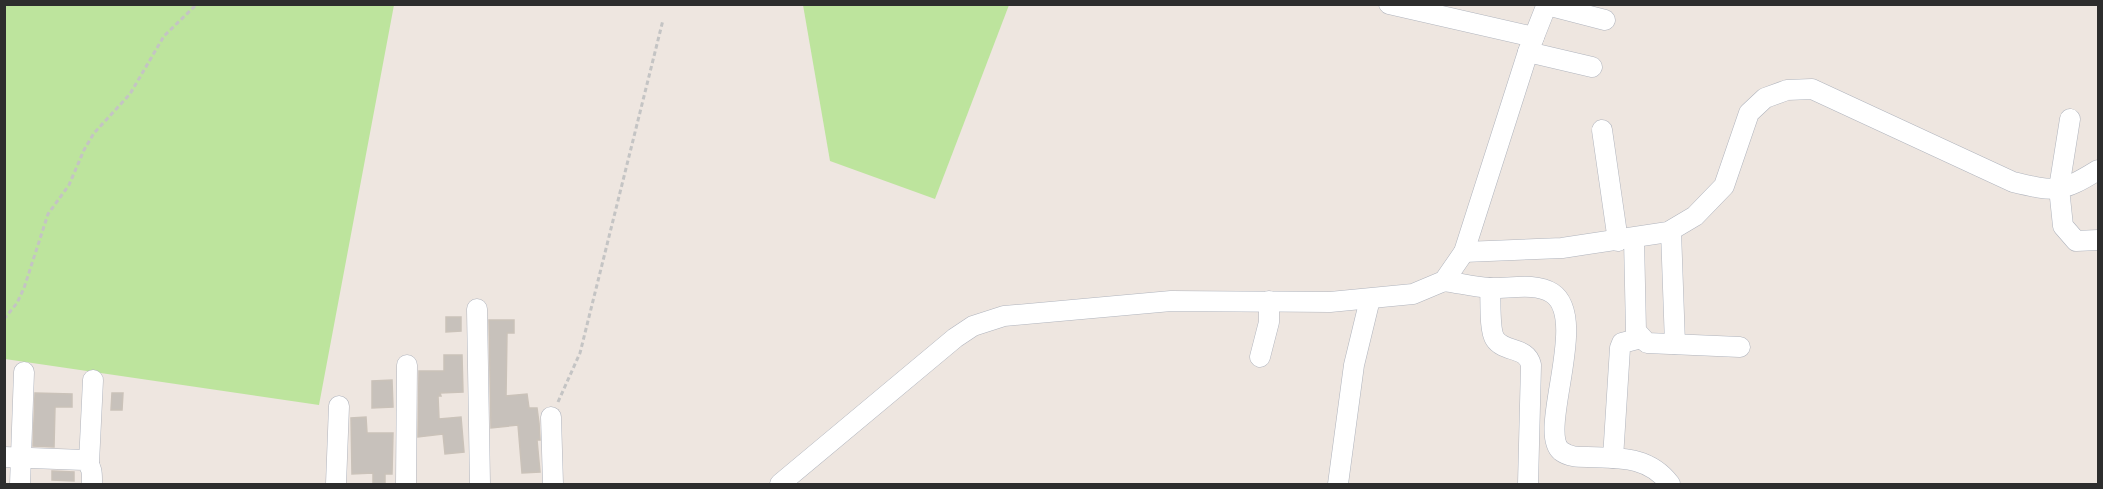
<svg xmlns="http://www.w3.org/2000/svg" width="2103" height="489" font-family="Raleway,sans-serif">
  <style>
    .green { fill: #bde49d }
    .building { fill: #c7c1bb; stroke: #cac2b9; stroke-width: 1.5 }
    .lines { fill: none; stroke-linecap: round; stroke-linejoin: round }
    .minor-casing { stroke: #b0b4bd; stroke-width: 21 }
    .path { stroke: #c4c4c4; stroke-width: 3; stroke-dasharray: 4.5 3; stroke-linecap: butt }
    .minor { stroke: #fff; stroke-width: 20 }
  </style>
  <rect width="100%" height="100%" fill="#eee6e0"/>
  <!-- green -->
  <g class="green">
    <polygon points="5,5 394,5 319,405 5,359"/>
    <polygon points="803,5 1009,5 935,199 830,161"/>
  </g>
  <!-- building -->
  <g class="building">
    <polygon points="446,317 461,317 461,331 446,332"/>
    <polygon points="489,320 514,320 514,333 507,333 506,396 527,394 529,408 537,408 539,423 540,440 537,440 540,472 522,473 518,425 491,428"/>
    <polygon points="444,355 462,355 463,392 440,393 441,396 438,396 439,419 461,417 464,452 445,454 443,434 418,437 419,371 444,371"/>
    <polygon points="392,380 393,407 372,408 372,381"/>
    <polygon points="35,393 72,394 72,407 55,407 54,447 33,446"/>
    <polygon points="112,393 123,393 122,410 111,410"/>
    <polygon points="366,417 367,433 393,433 392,474 385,474 385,484 373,484 373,473 352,474 351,418"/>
    <polygon points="52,471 74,472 74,481 52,480"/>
  </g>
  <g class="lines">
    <defs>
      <g id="minor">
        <polyline points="1389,4 1534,37"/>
        <polyline points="1547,5 1605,20"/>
        <polyline points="1528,52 1592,67"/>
        <polyline points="2070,119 2059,188 2063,226 2076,241 2098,240"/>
        <polyline points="1602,130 1618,241"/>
        <polyline points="1671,231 1675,344"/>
        <polyline points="1634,239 1636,331 1647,343 1740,347"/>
        <path d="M1464 252 1562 248 1668 232 1695 216 1724 186 1749 113 1765 98 1787 90 1812 89 2013 182C2055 192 2061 193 2098 170"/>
        <path d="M1444 281C1459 283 1474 287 1489 288 1508 289 1535 282 1552 293 1590 318 1537 431 1561 451 1569 457 1578 457 1587 457 1620 458 1649 456 1670 484"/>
        <path d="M1490 288C1491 300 1489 330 1495 339 1504 353 1527 346 1531 365L1528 484"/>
        <polyline points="477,309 480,484"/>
        <polyline points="1260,357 1269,322 1269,301"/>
        <polyline points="551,417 553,484"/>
        <path d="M4 457 84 460C93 466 92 475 92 484"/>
        <polyline points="1613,458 1620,348 1622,343 1641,338"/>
        <polyline points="89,463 93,380"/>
        <polyline points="20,484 24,372"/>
        <polyline points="336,484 339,406"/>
        <polyline points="406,484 407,365"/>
        <polyline points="780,484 955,338 973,326 1004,316 1171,301 1330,302 1413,294 1444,281 1464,252 1528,52 1547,4"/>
        <polyline points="1338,484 1354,365 1370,299"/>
      </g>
    </defs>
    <!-- minor casing -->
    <use href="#minor" class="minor-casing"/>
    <!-- path -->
    <g class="path">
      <polyline points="4,319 17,303 24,288 48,214 69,185 84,150 94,133 130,94 164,36 197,4"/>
      <polyline points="558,402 580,353 663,20"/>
    </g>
    <!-- minor -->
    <use href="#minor" class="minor"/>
  </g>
  <!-- border -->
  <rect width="2103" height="489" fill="none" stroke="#2d2d2d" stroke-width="12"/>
</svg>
